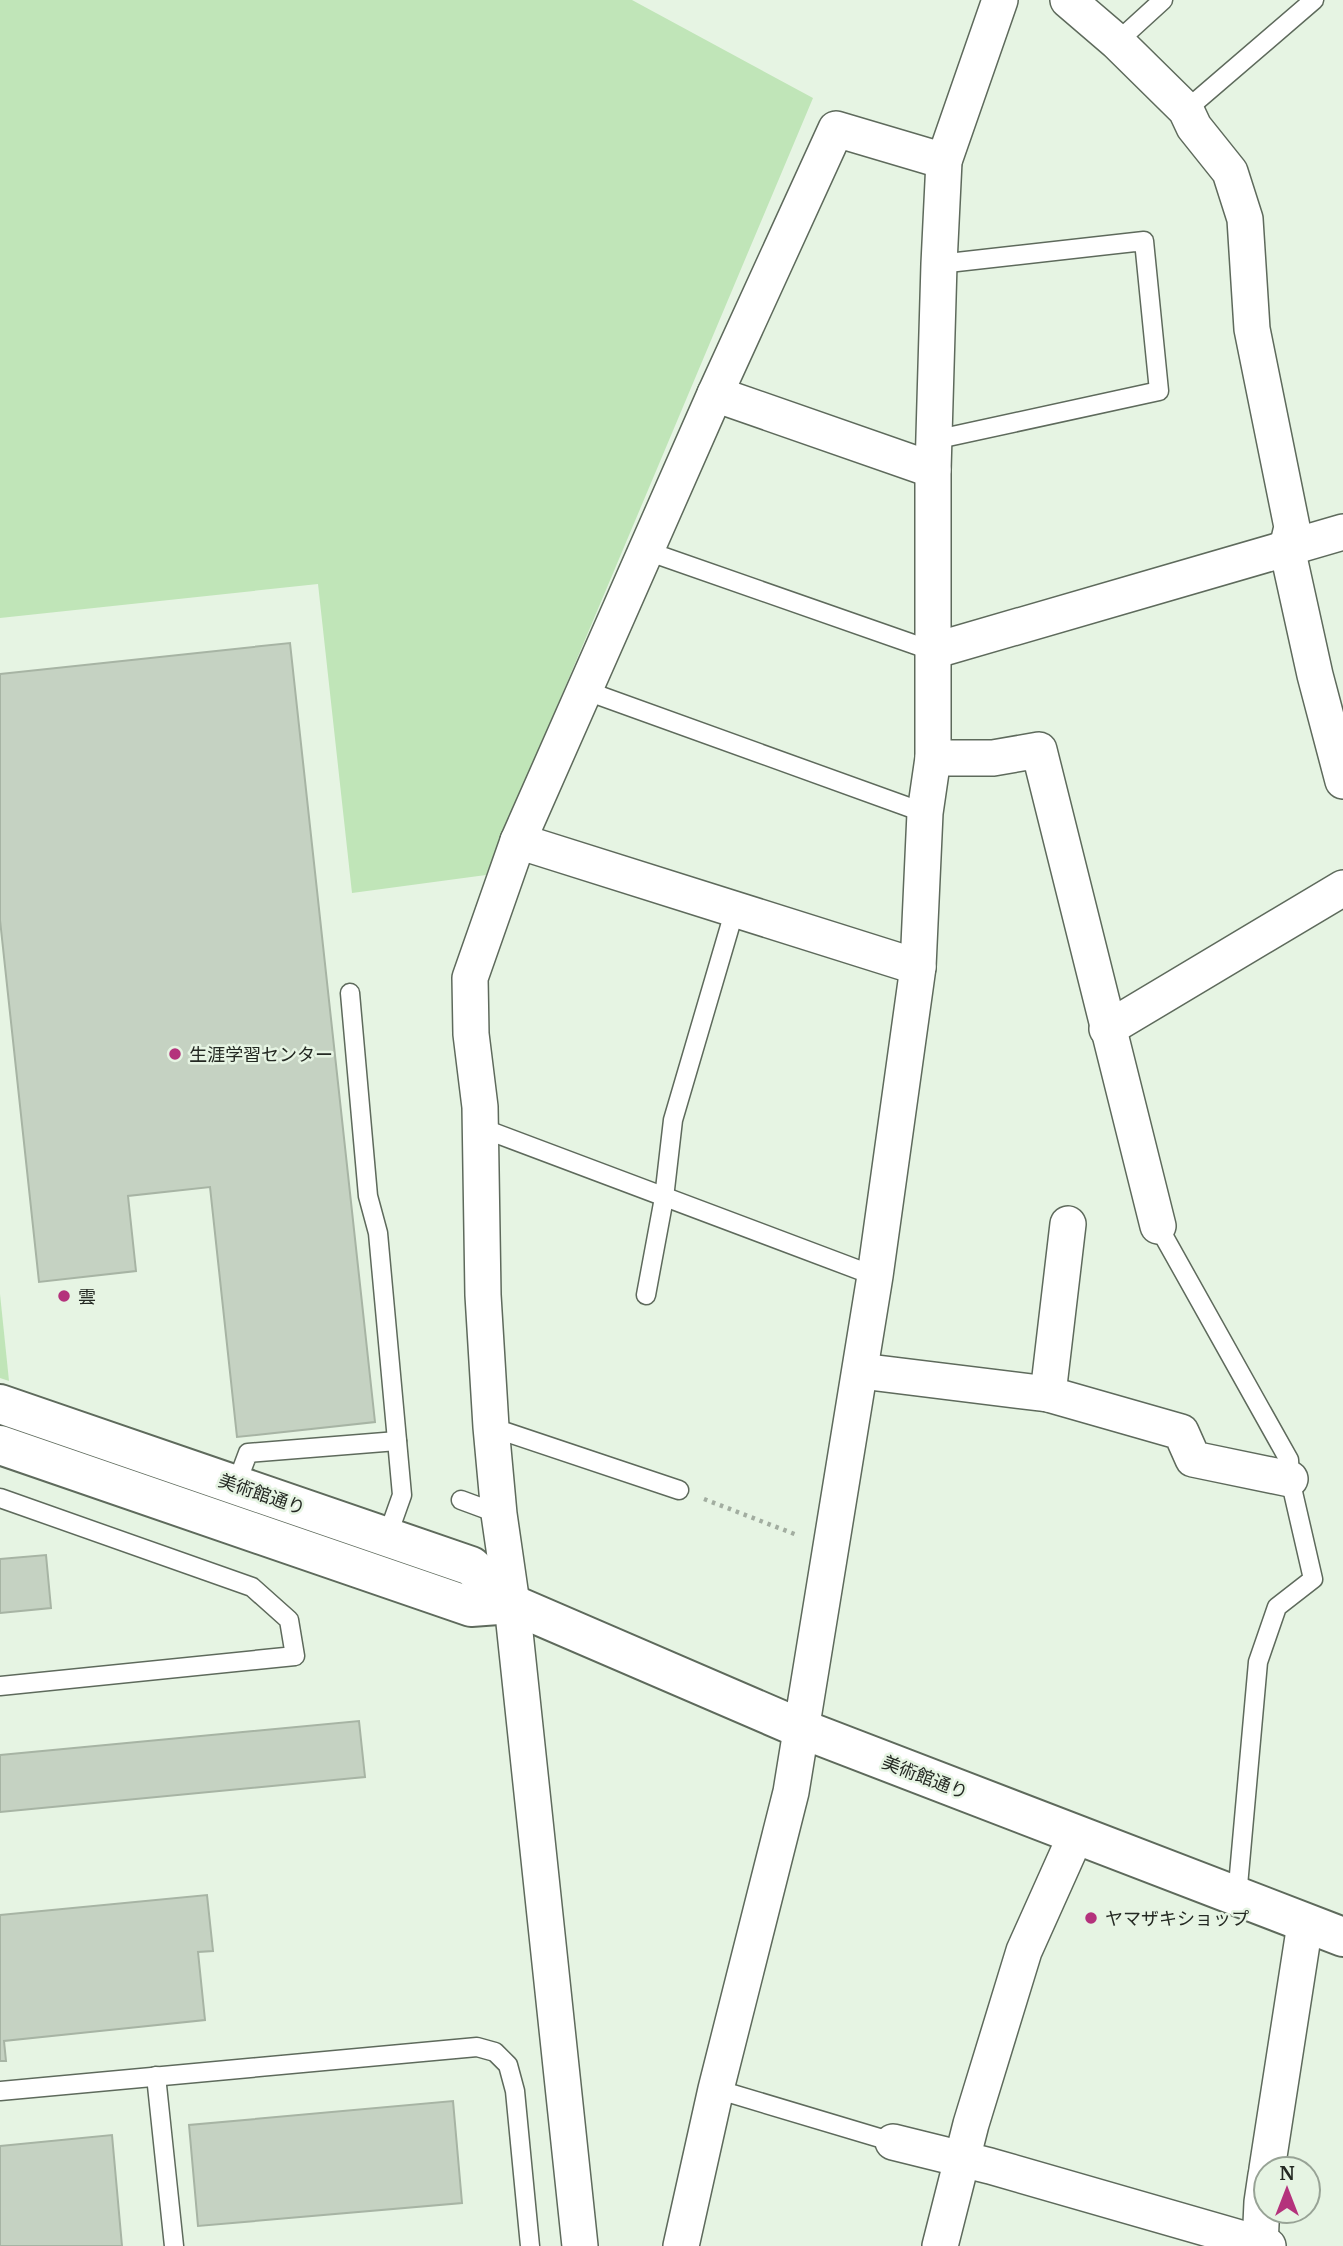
<svg xmlns="http://www.w3.org/2000/svg" width="1343" height="2246" font-family="Merriweather,'Noto Sans JP',serif">
  <style>
    .green { fill: #c0e5b8 }
    .building { fill: #c5d2c2; stroke: #a7b4a4; stroke-width: 2 }
    .lines { fill: none; stroke-linecap: round; stroke-linejoin: round }
    .lane-casing { stroke: #5e6a5c; stroke-width: 21 }
    .street-casing { stroke: #5e6a5c; stroke-width: 38 }
    .secondary-casing { stroke: #5e6a5c; stroke-width: 42 }
    .path { stroke: #a2ada0; stroke-width: 4.5; stroke-dasharray: 3.5 5; stroke-linecap: butt }
    .lane { stroke: #fff; stroke-width: 18 }
    .street { stroke: #fff; stroke-width: 35 }
    .secondary { stroke: #fff; stroke-width: 38 }
    .poi-dot { fill: #b4327c; stroke: #e6f4e3; stroke-width: 2.5 }
    .labels { text-anchor: middle; dominant-baseline: central; stroke-width: 5; stroke-linejoin: round; paint-order: stroke }
    .poi-label { font-size: 18px; fill: #242923; stroke: #e6f4e3; text-anchor: start }
    .street-label { font-size: 18px; fill: #242923; stroke: #e6f4e3 }
  </style>
  <rect width="100%" height="100%" fill="#e6f4e3"/>
  <!-- green -->
  <g class="green">
    <polygon points="0,0 632,0 813,98 486,875 352,893 318,584 0,618"/>
    <polygon points="0,1294 9,1381 0,1378"/>
  </g>
  <!-- building -->
  <g class="building">
    <polygon points="290,643 375,1422 237,1437 210,1187 128,1196 136,1271 39,1282 0,920 0,674"/>
    <polygon points="46,1555 51,1608 0,1613 0,1559"/>
    <polygon points="359,1721 365,1777 0,1812 0,1755"/>
    <polygon points="207,1895 213,1951 198,1952 205,2020 4,2041 6,2061 0,2061 0,1915"/>
    <polygon points="453,2101 462,2203 198,2226 189,2125"/>
    <polygon points="112,2135 122,2246 0,2246 0,2146"/>
  </g>
  <g class="lines">
    <defs>
      <g id="lane">
        <polyline points="1117,42 1163,0"/>
        <polyline points="1186,110 1314,0"/>
        <polyline points="934,440 1159,391 1144,241 939,264"/>
        <polyline points="647,551 933,651"/>
        <polyline points="584,690 925,813"/>
        <polyline points="350,993 368,1196 378,1233 402,1495 386,1540"/>
        <polyline points="479,1127 875,1276"/>
        <polyline points="1158,1226 1289,1460 1290,1479 1313,1579 1277,1607 1258,1662 1237,1897"/>
        <polyline points="646,1295 664,1198 673,1120 735,909"/>
        <polyline points="491,1427 679,1490"/>
        <polyline points="236,1485 248,1453 397,1441"/>
        <polyline points="0,1498 252,1587 289,1620 295,1656 0,1686"/>
        <polyline points="461,1500 499,1514"/>
        <polyline points="156,2076 174,2246"/>
        <polyline points="716,2089 893,2142"/>
        <polyline points="0,2091 477,2047 495,2052 508,2065 515,2091 530,2246"/>
      </g>
      <g id="street">
        <polyline points="1068,0 1117,42 1186,110 1194,127 1230,172 1245,219 1252,329 1292,527 1287,548 1315,675 1343,781"/>
        <polyline points="715,394 933,470"/>
        <polyline points="933,651 1343,532"/>
        <polyline points="933,758 993,758 1039,750 1158,1226"/>
        <polyline points="518,841 918,967"/>
        <polyline points="1107,1029 1343,888"/>
        <polyline points="861,1371 1048,1394 1181,1432 1193,1459 1290,1479"/>
        <polyline points="1048,1394 1068,1224"/>
        <polyline points="893,2142 990,2166 1268,2246"/>
        <polyline points="1267,2169 1305,1924"/>
        <polyline points="580,2246 512,1604 499,1514 491,1427 483,1295 480,1107 471,1034 470,978 518,841 715,394 836,129 944,161"/>
        <polyline points="681,2246 716,2089 791,1792 875,1276 918,967 925,813 933,758 933,470 939,264 944,161 1000,0"/>
        <polyline points="940,2246 971,2124 1024,1951 1076,1835"/>
        <polyline points="1260,2246 1262,2202 1266,2175"/>
      </g>
      <g id="secondary">
        <polyline points="0,1404 471,1566 512,1604 802,1729 1343,1937"/>
        <polyline points="0,1445 471,1607 512,1604"/>
      </g>
    </defs>
    <!-- lane casing -->
    <use href="#lane" class="lane-casing"/>
    <!-- street casing -->
    <use href="#street" class="street-casing"/>
    <!-- secondary casing -->
    <use href="#secondary" class="secondary-casing"/>
    <!-- path -->
    <polyline class="path" points="704,1499 797,1535"/>
    <!-- lane -->
    <use href="#lane" class="lane"/>
    <!-- street -->
    <use href="#street" class="street"/>
    <!-- secondary -->
    <use href="#secondary" class="secondary"/>
  </g>
  <!-- markers -->
  <g class="poi-dot">
    <circle cx="175" cy="1054" r="7"/>
    <circle cx="64" cy="1296" r="7"/>
    <circle cx="1091" cy="1918" r="7"/>
  </g>
  <g class="labels">
    <!-- poi labels -->
    <g class="poi-label">
      <text x="189" y="1054">生涯学習センター</text>
      <text x="78" y="1296">雲</text>
      <text x="1105" y="1918">ヤマザキショップ</text>
    </g>
    <!-- street labels -->
    <g class="street-label">
      <text transform="translate(262 1494) rotate(19)">美術館通り</text>
      <text transform="translate(925 1777) rotate(21)">美術館通り</text>
    </g>
  </g>
  <!-- north arrow -->
  <g transform="translate(1287 2190)"><circle r="33" fill="#e6f4e3" stroke="#98a396" stroke-width="2"/>
  <path d="M0-5L12 26L0 18L-12 26Z" fill="#b4327c"/>
  <text y="-10" font-size="19" font-weight="bold" text-anchor="middle" fill="#242923">N</text>
  </g>
</svg>
